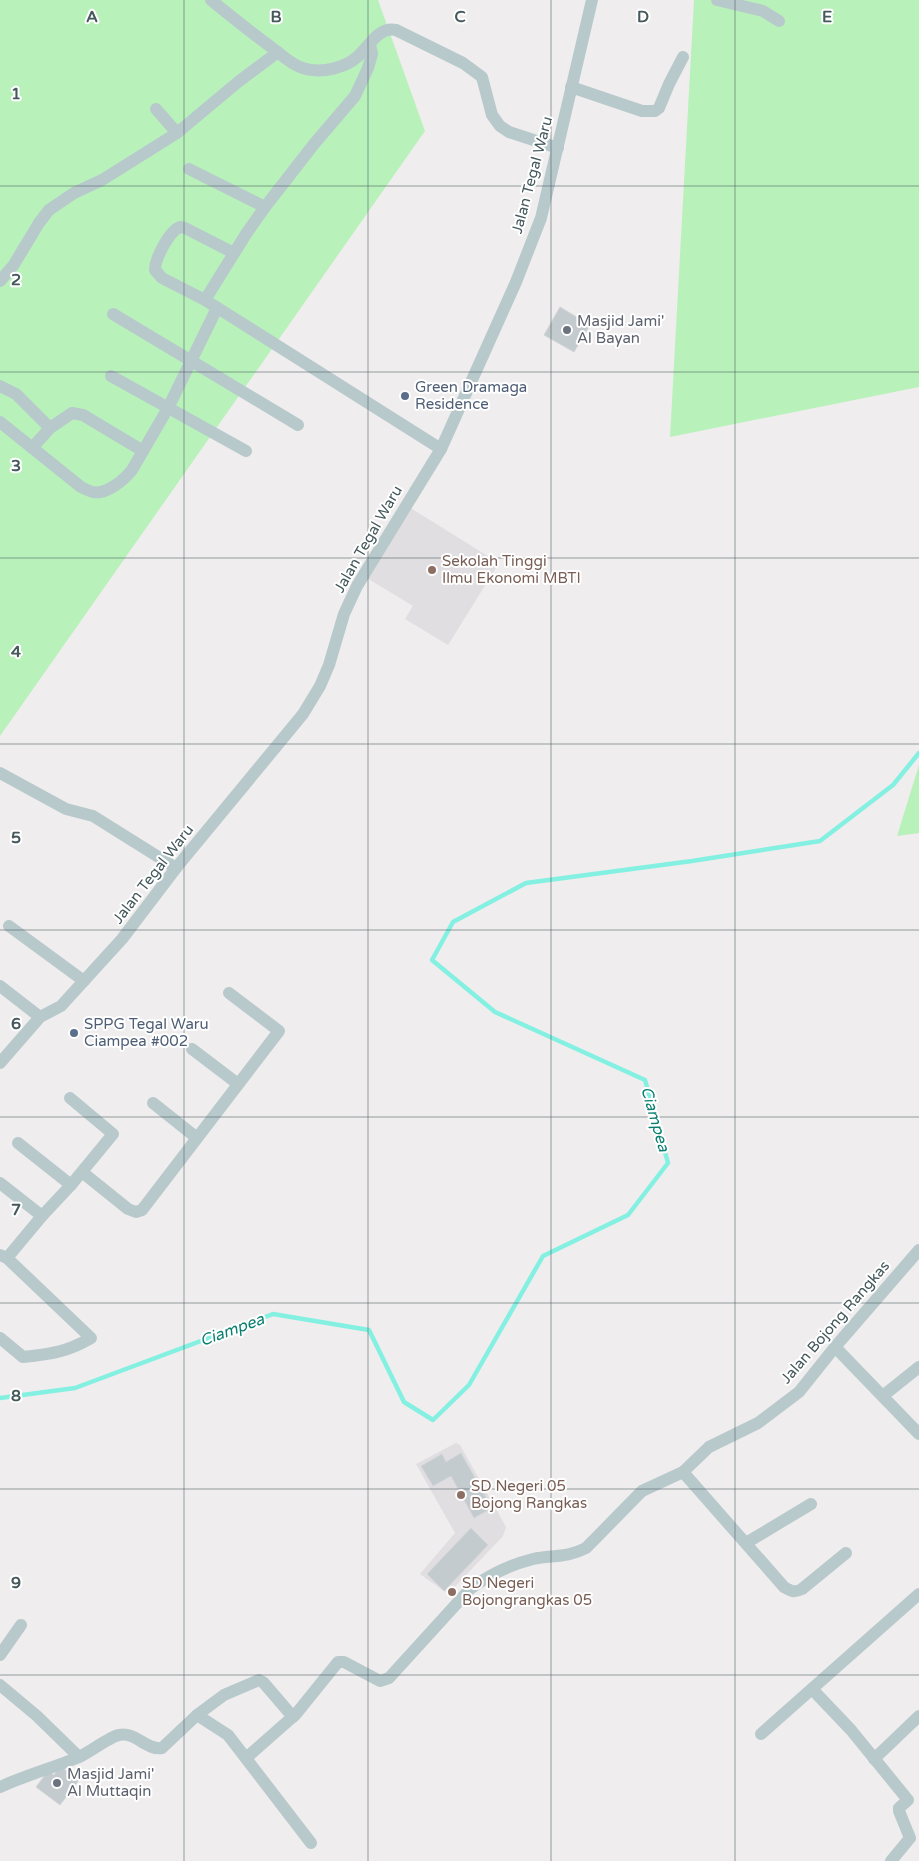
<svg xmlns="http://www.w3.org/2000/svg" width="919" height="1861" font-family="'Varela Round',sans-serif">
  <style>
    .education { fill: #e1dee1 }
    .green { fill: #b9f1bb }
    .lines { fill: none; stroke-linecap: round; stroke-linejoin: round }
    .stream { stroke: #84f0e1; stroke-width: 4.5 }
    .building { fill: #c4cbce; stroke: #d1d6d9 }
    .minor { stroke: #b8c9cc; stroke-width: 12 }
    .grid { fill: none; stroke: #45595c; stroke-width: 1; stroke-opacity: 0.55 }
    .worship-dot { fill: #6b7280; stroke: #fff; stroke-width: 2 }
    .service-dot { fill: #5c6f8a; stroke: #fff; stroke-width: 2 }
    .education-dot { fill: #8d6e63; stroke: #fff; stroke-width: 2 }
    .labels { text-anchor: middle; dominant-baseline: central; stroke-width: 4; stroke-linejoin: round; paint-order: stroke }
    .street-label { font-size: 15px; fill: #45595c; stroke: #fff }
    .worship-label { font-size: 15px; fill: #5b616d; stroke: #fff; text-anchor: start }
    .service-label { font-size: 15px; fill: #4e5e75; stroke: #fff; text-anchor: start }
    .education-label { font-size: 15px; fill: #785e54; stroke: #fff; text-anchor: start }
    .water-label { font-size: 16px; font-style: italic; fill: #097f6f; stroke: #fff }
    .grid-label { font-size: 16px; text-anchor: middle; font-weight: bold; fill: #45595c; stroke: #fff; stroke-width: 4; stroke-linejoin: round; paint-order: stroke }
  </style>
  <rect width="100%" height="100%" fill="#f0edee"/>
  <!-- education -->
  <g class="education">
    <polygon points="409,507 499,563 448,645 405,619 413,606 365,577"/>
    <polygon points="456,1443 460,1445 506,1527 503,1536 448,1594 420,1574 455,1533 416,1464"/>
  </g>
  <!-- green -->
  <g class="green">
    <polygon points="0,0 378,0 425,131 0,736"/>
    <polygon points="694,0 919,0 919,387 670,437"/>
    <polygon points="919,765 919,833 897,836"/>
  </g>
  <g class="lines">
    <!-- stream -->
    <polyline class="stream" points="0,1398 75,1388 273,1314 369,1330 404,1402 433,1420 469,1385 543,1256 628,1215 668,1163 645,1080 495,1012 432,960 453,922 526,883 692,861 820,841 893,785 919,753"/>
  </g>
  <!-- building -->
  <g class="building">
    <polygon points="560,307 590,325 574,352 544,335"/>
    <polygon points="461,1453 492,1508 474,1518 451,1476 433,1486 421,1466 442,1454 446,1462"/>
    <polygon points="471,1528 488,1545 444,1591 427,1574"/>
    <polygon points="60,1766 79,1780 60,1805 36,1787 48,1771 54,1775"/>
  </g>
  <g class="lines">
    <!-- minor -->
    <g class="minor">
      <path d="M211 0C232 17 253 34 275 50 283 56 290 63 300 67 320 75 350 68 363 51 373 40 381 27 396 30L463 63 482 77 492 115 500 126 509 132 558 148"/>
      <polyline points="717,0 763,11 779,21"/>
      <polyline points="370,44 372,54 368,68 355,96 314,144 265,207 246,234 205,300 441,449"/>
      <polyline points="571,87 642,111 655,111 659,108 669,84 683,57"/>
      <polyline points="156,109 177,133"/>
      <polyline points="189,169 265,207"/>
      <polyline points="0,281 13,266 39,223 49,210 74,193 102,180 177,133 238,82 278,52"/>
      <path d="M205 300 162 278 155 270C155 259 169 231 180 227L185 228 234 253"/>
      <polyline points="113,314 298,425"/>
      <polyline points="111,376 246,451"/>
      <polyline points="0,386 16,394 50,428"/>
      <path d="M0 422 81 487C85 489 89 491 93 492 106 495 124 480 132 470L168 408 217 308"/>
      <polyline points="32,448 50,428 72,413 83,415 143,451"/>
      <polyline points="0,773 66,809 93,816 176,868"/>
      <polyline points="9,926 84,981"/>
      <polyline points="0,986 40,1017"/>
      <polyline points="192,1049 238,1084"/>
      <polyline points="0,1063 40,1017 61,1006 122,939 176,868 303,714 320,686 329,665 344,614 357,586 441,449 516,282 541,218 592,0"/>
      <polyline points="153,1103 197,1138"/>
      <polyline points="18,1143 71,1185"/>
      <polyline points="82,1172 128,1209 136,1212 142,1210 279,1031 229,993"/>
      <polyline points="0,1183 42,1216 71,1185 113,1134 70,1098"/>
      <path d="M0 1255 7 1258 91 1338C67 1352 51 1354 23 1357L0 1338"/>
      <polyline points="7,1258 42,1216"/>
      <polyline points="835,1347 919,1434"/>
      <polyline points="884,1395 919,1367"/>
      <path d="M683 1472 784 1587C791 1591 794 1593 802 1589L846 1553"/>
      <polyline points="746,1543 811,1504"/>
      <polyline points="0,1655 21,1625"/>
      <polyline points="0,1685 37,1716 79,1757"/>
      <polyline points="812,1689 851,1730 908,1800 899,1808 899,1811 910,1838 891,1861"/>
      <polyline points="197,1715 228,1735 311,1843"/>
      <polyline points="761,1734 919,1594"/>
      <path d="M246 1758 296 1714 338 1662H344L380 1681 389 1678 470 1589C489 1575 509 1565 533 1559 552 1555 567 1558 586 1548L642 1491 683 1472 709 1447 758 1423 799 1392 835 1347 919 1250"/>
      <polyline points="874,1759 919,1716"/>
      <path d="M0 1787C26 1775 53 1768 79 1757 90 1752 109 1737 119 1735 135 1731 147 1751 162 1748L197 1715 224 1695 259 1680 263 1682 293 1717"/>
    </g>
  </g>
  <!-- grid -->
  <path class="grid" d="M184 0V1861M368 0V1861M551 0V1861M735 0V1861M0 186H919M0 372H919M0 558H919M0 744H919M0 930H919M0 1117H919M0 1303H919M0 1489H919M0 1675H919"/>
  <!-- markers -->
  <g class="worship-dot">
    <circle cx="567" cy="330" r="5"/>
    <circle cx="57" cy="1783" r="5"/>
  </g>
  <g class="service-dot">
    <circle cx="405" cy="396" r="5"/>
    <circle cx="74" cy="1033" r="5"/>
  </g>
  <g class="education-dot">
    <circle cx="432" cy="570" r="5"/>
    <circle cx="461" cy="1495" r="5"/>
    <circle cx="452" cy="1592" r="5"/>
  </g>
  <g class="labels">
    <!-- street labels -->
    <g class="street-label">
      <text transform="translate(532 175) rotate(-75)">Jalan Tegal Waru</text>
      <text transform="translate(368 539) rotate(-60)">Jalan Tegal Waru</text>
      <text transform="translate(153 874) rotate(-52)">Jalan Tegal Waru</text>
      <text transform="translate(835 1322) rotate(-49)">Jalan Bojong Rangkas</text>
    </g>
    <!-- worship labels -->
    <g class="worship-label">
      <text x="577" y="321">Masjid Jami'<tspan x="577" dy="17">Al Bayan</tspan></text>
      <text x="67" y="1774">Masjid Jami'<tspan x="67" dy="17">Al Muttaqin</tspan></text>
    </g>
    <!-- service labels -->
    <g class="service-label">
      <text x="415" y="387">Green Dramaga<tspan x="415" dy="17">Residence</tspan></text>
      <text x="84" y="1024">SPPG Tegal Waru<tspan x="84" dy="17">Ciampea #002</tspan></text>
    </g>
    <!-- education labels -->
    <g class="education-label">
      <text x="442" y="561">Sekolah Tinggi<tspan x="442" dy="17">Ilmu Ekonomi MBTI</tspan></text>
      <text x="471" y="1486">SD Negeri 05<tspan x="471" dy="17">Bojong Rangkas</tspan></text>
      <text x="462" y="1583">SD Negeri<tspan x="462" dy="17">Bojongrangkas 05</tspan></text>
    </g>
    <!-- water labels -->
    <g class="water-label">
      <text transform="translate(655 1119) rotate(74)">Ciampea</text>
      <text transform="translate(232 1330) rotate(-20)">Ciampea</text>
    </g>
  </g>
  <g class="grid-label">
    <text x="92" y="22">A</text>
    <text x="276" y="22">B</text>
    <text x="460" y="22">C</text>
    <text x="643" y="22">D</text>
    <text x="827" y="22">E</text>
    <text x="16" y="99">1</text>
    <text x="16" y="285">2</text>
    <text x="16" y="471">3</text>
    <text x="16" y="657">4</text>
    <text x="16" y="843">5</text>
    <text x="16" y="1029">6</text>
    <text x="16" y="1215">7</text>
    <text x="16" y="1401">8</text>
    <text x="16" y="1588">9</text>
  </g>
</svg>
